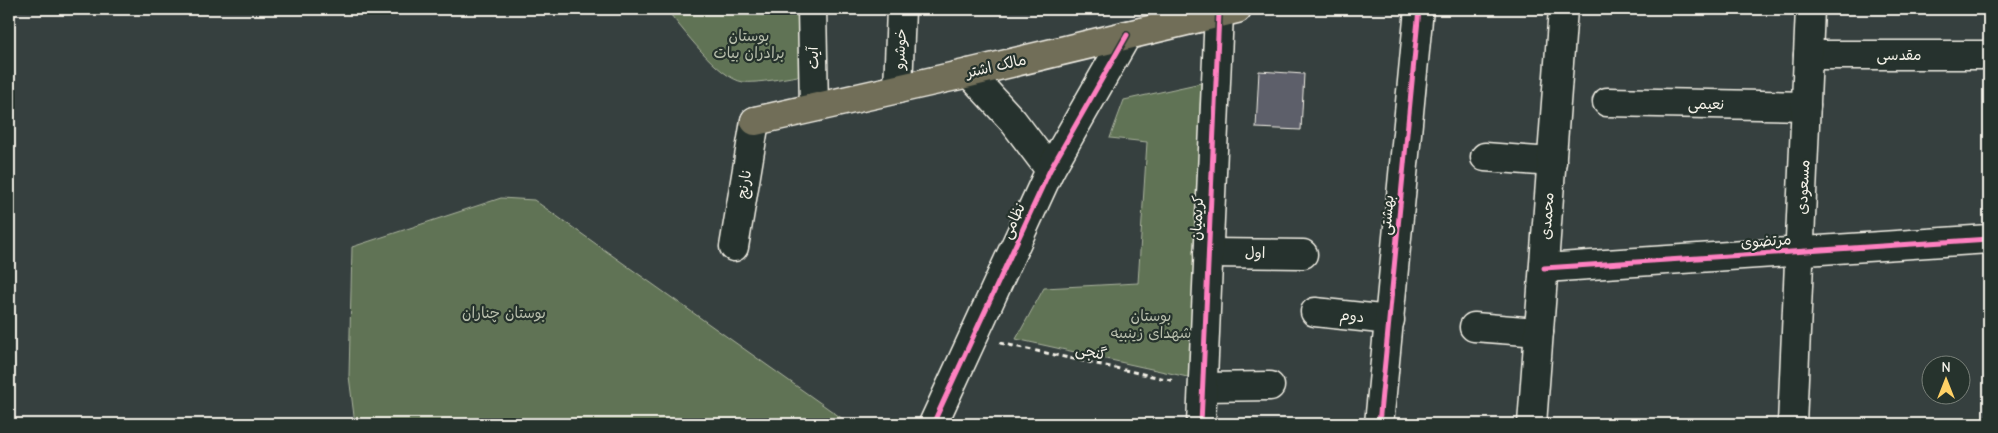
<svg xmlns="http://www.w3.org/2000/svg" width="1998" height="433" font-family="'Comic Neue','Playpen Sans Arabic',sans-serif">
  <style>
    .green { fill: #607355; stroke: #aab29e }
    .building { fill: #5d5e6a; stroke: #f4f1e8 }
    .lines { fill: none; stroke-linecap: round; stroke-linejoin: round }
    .minor-casing { stroke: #f4f1e8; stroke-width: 31 }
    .major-casing { stroke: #f4f1e8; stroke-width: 31 }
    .path { stroke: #f4f1e8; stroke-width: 3; stroke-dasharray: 5 4; stroke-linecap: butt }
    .minor { stroke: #26332d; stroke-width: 28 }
    .major { stroke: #716e59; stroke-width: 28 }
    .cycleway-casing { stroke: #26332d; stroke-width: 8 }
    .cycleway { stroke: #ff80c0; stroke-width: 5 }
    .labels { text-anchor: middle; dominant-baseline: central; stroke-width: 4.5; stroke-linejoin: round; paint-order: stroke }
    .park-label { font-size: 15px; fill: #b9bfad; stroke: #26332d }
    .street-label { font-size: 15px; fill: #f4f1e8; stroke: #26332d }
  </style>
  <rect width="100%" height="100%" fill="#36403f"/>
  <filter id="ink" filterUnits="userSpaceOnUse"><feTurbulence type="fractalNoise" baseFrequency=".02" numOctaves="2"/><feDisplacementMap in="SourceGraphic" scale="10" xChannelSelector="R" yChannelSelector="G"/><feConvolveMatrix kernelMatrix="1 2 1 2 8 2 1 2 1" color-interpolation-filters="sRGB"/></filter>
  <g filter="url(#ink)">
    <!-- green -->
    <g class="green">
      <path d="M666 9H803L804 75C790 77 756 84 743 82 718 78 682 28 666 9Z"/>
      <polygon points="1201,83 1192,378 1016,339 1044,288 1138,283 1147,142 1110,138 1124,100"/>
      <polygon points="501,198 534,200 850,424 355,424 349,376 352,247"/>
    </g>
    <!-- building -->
    <g class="building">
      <polygon points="9,9 57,9 57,10 9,11"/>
      <polygon points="1259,71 1304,74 1301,130 1256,128"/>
    </g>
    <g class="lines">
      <defs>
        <g id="minor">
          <polyline points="812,9 814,107"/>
          <polyline points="1808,55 1989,55"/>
          <polyline points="969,73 1013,121 1050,170"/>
          <polyline points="898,89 901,9"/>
          <polyline points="1607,102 1806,106"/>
          <polyline points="1485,157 1552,162"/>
          <polyline points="734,247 755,121"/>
          <polyline points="1208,253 1303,254"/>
          <polyline points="1544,268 1989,239"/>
          <polyline points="1315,312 1390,320"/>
          <polyline points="1474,327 1539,332"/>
          <polyline points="1203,387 1270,386"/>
          <polyline points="933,424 1050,170 1127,35"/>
          <polyline points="1201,424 1219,13"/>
          <polyline points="1379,424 1419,9"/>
          <polyline points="1532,424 1563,9"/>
          <polyline points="1792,424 1810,9"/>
        </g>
        <polyline id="major" points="755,121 969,73 1237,9"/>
      </defs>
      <!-- minor casing -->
      <use href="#minor" class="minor-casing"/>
      <!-- major casing -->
      <use href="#major" class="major-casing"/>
      <!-- path -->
      <polyline class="path" points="1000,343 1175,381"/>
      <!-- minor -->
      <use href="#minor" class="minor"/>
      <!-- major -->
      <use href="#major" class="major"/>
      <defs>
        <g id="cycleway">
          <polyline points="1544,268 1989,239"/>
          <polyline points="933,424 1050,170 1127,35"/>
          <polyline points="1201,424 1219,13"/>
          <polyline points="1379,424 1419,9"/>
        </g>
      </defs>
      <!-- cycleway casing -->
      <use href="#cycleway" class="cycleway-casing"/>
      <!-- cycleway -->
      <use href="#cycleway" class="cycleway"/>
    </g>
  </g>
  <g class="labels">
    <!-- park labels -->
    <g class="park-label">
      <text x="749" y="36">بوستان<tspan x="749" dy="17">برادران بیات</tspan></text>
      <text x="504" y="313">بوستان چناران</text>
      <text x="1151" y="316">بوستان<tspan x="1151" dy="17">شهدای زینبیه</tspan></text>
    </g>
    <!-- street labels -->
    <g class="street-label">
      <text transform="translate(900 49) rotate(-87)">خوشرو</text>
      <text x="1899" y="55">مقدسی</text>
      <text transform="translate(813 58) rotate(-91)">آیت</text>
      <text transform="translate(996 66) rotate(-13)">مالک اشتر</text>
      <text transform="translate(1706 104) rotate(1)">نعیمی</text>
      <text transform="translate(744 184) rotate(-81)">نارنج</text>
      <text transform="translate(1803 187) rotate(-87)">مسعودی</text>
      <text transform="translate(1387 215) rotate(-85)">بهشتی</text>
      <text transform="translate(1547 216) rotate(-86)">محمدی</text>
      <text transform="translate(1197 218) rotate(-87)">کریمیان</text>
      <text transform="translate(1013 221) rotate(-66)">نظامی</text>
      <text transform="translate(1766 241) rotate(-4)">مرتضوی</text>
      <text x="1255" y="253">اول</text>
      <text transform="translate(1352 316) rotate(6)">دوم</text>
      <text transform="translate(1091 352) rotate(12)">گنجی</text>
    </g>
  </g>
  <!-- margin -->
  <rect width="1998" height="433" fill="none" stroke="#26332d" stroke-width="30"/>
  <rect x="15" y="15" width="1968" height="403" fill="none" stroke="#f4f1e8" stroke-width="2" filter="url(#ink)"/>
  <!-- north arrow -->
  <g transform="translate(1946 380)"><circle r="24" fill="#26332d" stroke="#787f78"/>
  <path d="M0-4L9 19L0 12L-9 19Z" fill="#ffd166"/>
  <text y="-8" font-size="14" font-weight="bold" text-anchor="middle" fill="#f4f1e8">N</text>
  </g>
</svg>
